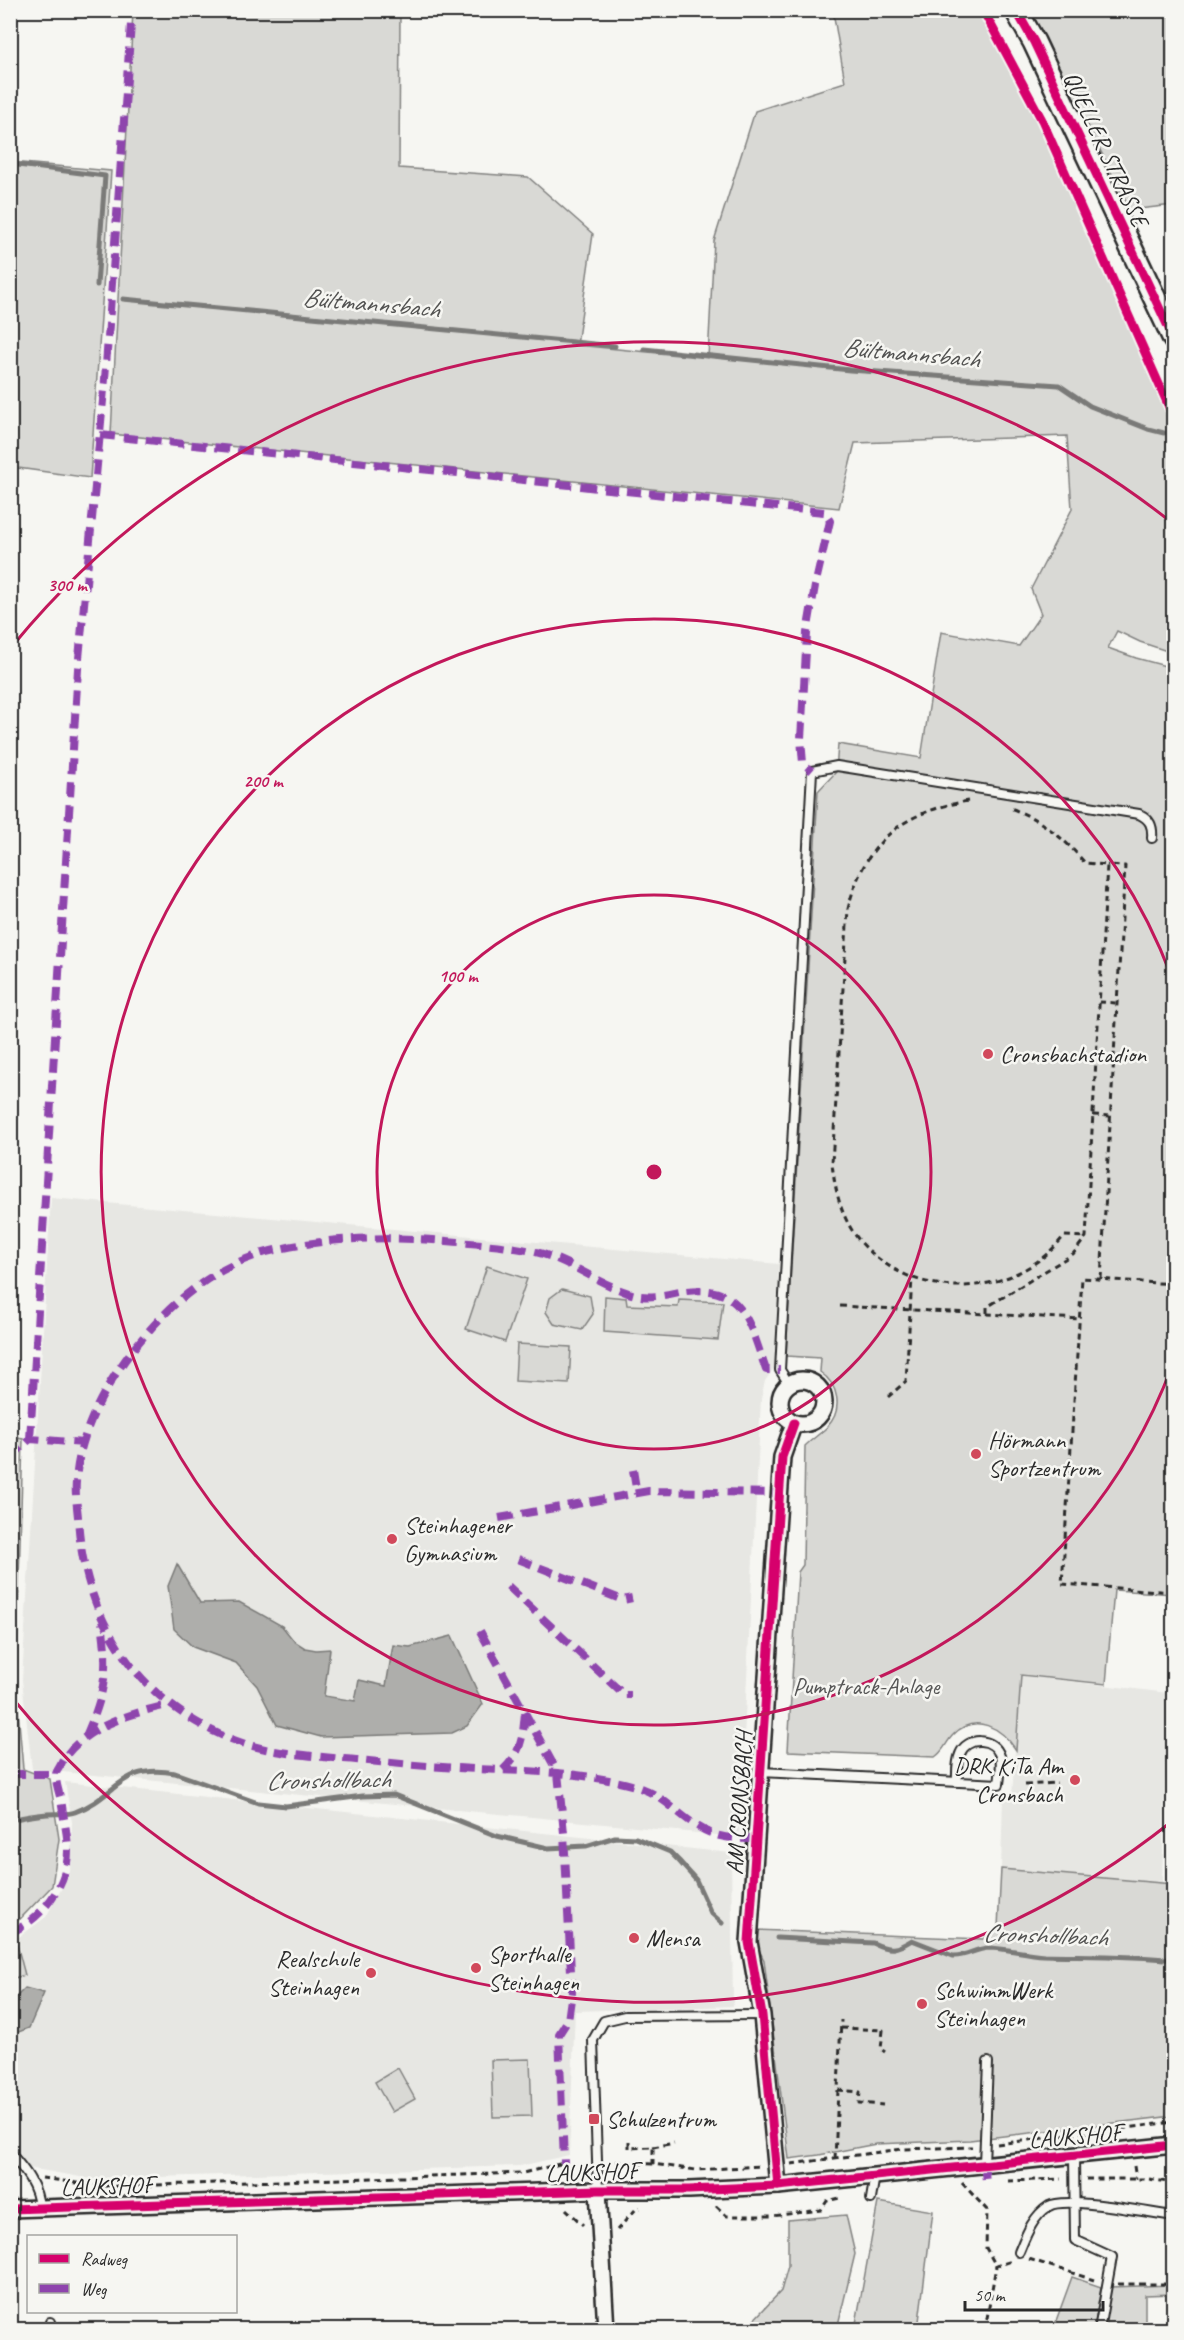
<svg xmlns="http://www.w3.org/2000/svg" width="1184" height="2340" font-family="Caveat,sans-serif">
  <style>
    .built { fill: #e7e7e3 }
    .green { fill: #d9d9d5; stroke: #828280; stroke-width: 1.5 }
    .water { fill: #aeaeab; stroke: #7a7a78; stroke-width: 1.5 }
    .lines { fill: none; stroke-linecap: round; stroke-linejoin: round }
    .stream { stroke: #7a7a78; stroke-width: 5 }
    .lane-casing { stroke: #2b2b2b; stroke-width: 12 }
    .street-casing { stroke: #2b2b2b; stroke-width: 20 }
    .secondary-casing { stroke: #2b2b2b; stroke-width: 26 }
    .path { stroke: #2b2b2b; stroke-width: 3; stroke-dasharray: 6 4.5; stroke-linecap: butt }
    .lane { stroke: #f6f6f2; stroke-width: 8 }
    .street { stroke: #f6f6f2; stroke-width: 15 }
    .secondary { stroke: #f6f6f2; stroke-width: 21 }
    .quiet { stroke: #8e44ad; stroke-width: 8; stroke-dasharray: 15 8; stroke-linecap: butt }
    .cycleway-casing { stroke: #f6f6f2; stroke-width: 13 }
    .cycleway { stroke: #d6006c; stroke-width: 9 }
    .ring { fill: none; stroke: #c2185b; stroke-width: 3 }
    .poi-dot { fill: #d1495b; stroke: #f6f6f2; stroke-width: 2 }
    .labels { text-anchor: middle; dominant-baseline: central; stroke-width: 5; stroke-linejoin: round; paint-order: stroke }
    .street-label { font-size: 24px; fill: #2b2b2b; stroke: #f6f6f2 }
    .poi-label { font-size: 24px; fill: #2b2b2b; stroke: #f6f6f2; text-anchor: start }
    .park-label { font-size: 24px; fill: #565656; stroke: #f6f6f2 }
    .water-label { font-size: 26px; font-style: italic; fill: #525251; stroke: #f6f6f2 }
    .centre { fill: #c2185b; stroke: #f6f6f2; stroke-width: 3 }
    .ring-label { font-size: 18px; text-anchor: middle; font-weight: bold; fill: #c2185b; stroke: #f6f6f2; stroke-width: 5; stroke-linejoin: round; paint-order: stroke }
  </style>
  <rect width="100%" height="100%" fill="#f6f6f2"/>
  <filter id="ink" filterUnits="userSpaceOnUse"><feTurbulence type="fractalNoise" baseFrequency=".0167" numOctaves="2"/><feDisplacementMap in="SourceGraphic" scale="12" xChannelSelector="R" yChannelSelector="G"/><feConvolveMatrix kernelMatrix="1 2 1 2 8 2 1 2 1" color-interpolation-filters="sRGB"/></filter>
  <g filter="url(#ink)">
    <!-- built -->
    <g class="built">
      <polygon points="51,1198 779,1264 775,1367 765,1381 761,1399 739,1837 32,1769 22,1680"/>
      <polygon points="1020,1675 1168,1693 1162,1882 1001,1869 1003,1796 1012,1796"/>
      <polygon points="65,1782 731,1853 733,2006 575,2011 569,2155 520,2166 92,2179 29,2168 11,2143 11,1939 19,1937 46,1917 70,1873 72,1822"/>
    </g>
    <!-- green -->
    <g class="green">
      <path d="M133 11H400L399 168 528 177 593 234 577 345 708 358 714 241 755 111 845 82 833 11H980L1036 117 1173 430V653L1140 642 1117 631 1108 648 1136 658 1173 668V1594L1114 1590 1106 1684 1021 1675 1016 1750C1002 1728 975 1712 953 1735 946 1742 944 1751 935 1757L788 1751 798 1572 803 1565 805 1446C812 1439 820 1434 827 1427 844 1409 838 1384 820 1372L821 1358 786 1356 818 791 836 772 838 744 921 758 941 632 1019 646 1041 614 1031 589 1072 509 1067 436 855 443 839 508 111 434Z"/>
      <polygon points="1031,11 1173,11 1173,205 1130,210"/>
      <polygon points="11,162 111,171 90,478 11,467"/>
      <polygon points="487,1266 527,1279 505,1342 466,1329"/>
      <polygon points="562,1289 590,1296 593,1314 582,1330 554,1324 546,1312 550,1298"/>
      <polygon points="605,1296 626,1298 627,1305 678,1307 679,1300 723,1302 718,1340 604,1332"/>
      <polygon points="517,1344 571,1347 569,1384 515,1381"/>
      <polygon points="11,1437 23,1439 16,1685 23,1769 50,1779 59,1839 52,1886 20,1919 11,1922"/>
      <polygon points="1001,1869 1173,1884 1173,2116 970,2140 876,2144 819,2155 789,2159 764,1960 755,1942 756,1930 983,1939 998,1927"/>
      <polygon points="16,1941 25,1975 11,1979 11,1943"/>
      <polygon points="530,2059 532,2116 493,2117 491,2060"/>
      <polygon points="398,2068 415,2099 392,2112 375,2082"/>
      <polygon points="878,2202 933,2211 918,2329 855,2329"/>
      <polygon points="846,2215 855,2254 837,2329 745,2329 781,2291 788,2266 788,2220"/>
      <polygon points="1072,2277 1101,2287 1094,2329 1053,2329"/>
      <polygon points="1173,2285 1173,2294 1145,2295 1145,2329 1102,2330 1109,2287"/>
    </g>
    <!-- water -->
    <g class="water">
      <polygon points="177,1564 200,1603 239,1602 282,1626 294,1641 305,1648 316,1650 330,1649 324,1696 355,1701 359,1680 386,1686 393,1645 410,1647 452,1636 483,1704 467,1726 452,1733 321,1737 277,1725 257,1686 236,1663 193,1647 174,1629 168,1586"/>
      <polygon points="25,1988 44,1993 29,2028 11,2035 11,2002"/>
    </g>
    <g class="lines">
      <!-- stream -->
      <g class="stream">
        <polyline points="10,164 105,176 97,285"/>
        <polyline points="123,299 615,346"/>
        <polyline points="644,349 850,370 1059,385 1090,406 1148,429 1164,433"/>
        <path d="M10 1820C23 1817 35 1815 47 1814 56 1813 67 1815 75 1812 117 1797 119 1763 175 1773L258 1803 286 1806 363 1796 394 1795 497 1836 548 1848 586 1846 615 1837 636 1838 670 1852 679 1861 696 1880 711 1913 722 1923"/>
        <path d="M777 1938 873 1943C890 1951 896 1950 912 1940L953 1956C965 1957 975 1949 988 1948 1006 1948 1025 1954 1044 1955 1087 1956 1130 1955 1174 1960"/>
      </g>
      <defs>
        <g id="lane">
          <path d="M789 1384 780 1370 812 771 837 766 1139 814C1150 819 1153 826 1152 838"/>
          <path d="M761 1772 999 1784C1000 1775 1002 1764 1000 1756 994 1737 967 1736 960 1754 956 1763 957 1774 957 1782"/>
          <path d="M10 2153C24 2169 38 2186 39 2208"/>
          <polyline points="1074,2156 1075,2240 1112,2257 1099,2330"/>
          <polyline points="984,2164 988,2062"/>
          <polyline points="598,2190 593,2040 604,2021 625,2016 762,2015"/>
          <polyline points="871,2199 875,2175"/>
          <path d="M1019 2252C1026 2235 1033 2216 1049 2206 1066 2196 1150 2213 1174 2216"/>
          <polyline points="50,2322 50,2330"/>
        </g>
        <g id="street">
          <circle cx="802" cy="1402" r="22"/>
          <polyline points="778,2186 762,2015 749,1942 782,1457 794,1423"/>
          <polyline points="598,2190 606,2330"/>
          <polyline points="10,2209 598,2190 689,2190 778,2186 1174,2145"/>
        </g>
        <polyline id="secondary" points="1016,10 1034,42 1174,339"/>
      </defs>
      <!-- lane casing -->
      <use href="#lane" class="lane-casing"/>
      <!-- street casing -->
      <use href="#street" class="street-casing"/>
      <!-- secondary casing -->
      <use href="#secondary" class="secondary-casing"/>
      <!-- path -->
      <g class="path">
        <polyline points="983,10 1042,120 1174,418"/>
        <path d="M968 801C902 812 864 842 848 909L832 1163C835 1190 841 1218 859 1240 912 1303 1013 1301 1064 1236L1086 1237"/>
        <polyline points="1099,1002 1117,1003"/>
        <polyline points="1096,1058 1114,1059"/>
        <polyline points="1093,1115 1110,1116"/>
        <polyline points="1101,1279 1125,866 1107,865"/>
        <polyline points="1174,1284 1082,1278 1062,1584 1174,1592"/>
        <polyline points="840,1306 1079,1319"/>
        <path d="M987 1313V1307L1073 1254 1086 1237 1107 865 1085 863C1064 838 1041 819 1010 808"/>
        <polyline points="888,1397 906,1381 912,1278"/>
        <polyline points="1025,1785 1057,1783"/>
        <polyline points="841,2028 883,2030 881,2049 885,2052"/>
        <polyline points="838,2090 860,2092 859,2103 883,2105"/>
        <polyline points="629,2142 629,2148 653,2147 653,2164"/>
        <polyline points="997,2144 1174,2122"/>
        <polyline points="653,2147 674,2143"/>
        <polyline points="835,2159 841,2020"/>
        <polyline points="616,2162 653,2164 696,2170 760,2166"/>
        <polyline points="791,2164 902,2149 972,2147"/>
        <polyline points="1134,2166 1136,2179"/>
        <polyline points="42,2178 98,2186 127,2186 523,2173 564,2163"/>
        <polyline points="1086,2179 1149,2179 1174,2183"/>
        <polyline points="1008,2181 1061,2179"/>
        <polyline points="962,2183 987,2210 986,2248 996,2266"/>
        <polyline points="716,2206 727,2216 772,2216 821,2210 827,2201 840,2198"/>
        <polyline points="566,2209 583,2225"/>
        <polyline points="617,2230 636,2209 640,2208"/>
        <polyline points="1029,2259 1094,2280"/>
        <polyline points="1118,2284 1174,2284"/>
        <polyline points="985,2330 996,2266 1012,2261"/>
      </g>
      <!-- lane -->
      <use href="#lane" class="lane"/>
      <!-- street -->
      <use href="#street" class="street"/>
      <!-- secondary -->
      <use href="#secondary" class="secondary"/>
      <!-- quiet -->
      <g class="quiet">
        <polyline points="100,435 824,512 830,521 815,586 807,633 801,739 803,763 812,771"/>
        <polyline points="30,1439 78,669 105,379 132,10"/>
        <polyline points="10,1458 30,1439 84,1443"/>
        <polyline points="633,1470 637,1494"/>
        <polyline points="499,1518 649,1491 779,1493"/>
        <polyline points="518,1559 623,1600 632,1598"/>
        <polyline points="508,1586 624,1695 631,1695"/>
        <polyline points="480,1631 558,1773 564,1833 572,1992 568,2020 559,2034 564,2163"/>
        <path d="M86 1736C105 1693 109 1670 102 1623"/>
        <path d="M503 1770C522 1752 523 1736 525 1712"/>
        <polyline points="10,1774 56,1774"/>
        <path d="M756 1839C742 1839 727 1839 713 1834 691 1826 675 1807 655 1795 639 1785 616 1781 597 1778 551 1770 504 1771 457 1768 420 1766 382 1762 344 1759 301 1755 256 1752 217 1733 130 1692 83 1612 78 1517 77 1506 75 1493 76 1482 79 1428 111 1374 146 1334 178 1297 219 1265 267 1252 329 1236 394 1236 458 1242 483 1244 511 1246 536 1252 568 1260 593 1280 623 1291 642 1299 655 1297 674 1293 742 1280 747 1316 766 1370H780"/>
        <path d="M10 1933C41 1920 68 1885 68 1851 68 1836 64 1821 62 1806 61 1797 55 1783 56 1774 56 1771 61 1766 62 1762 81 1728 132 1713 167 1705"/>
        <polyline points="984,2164 986,2181"/>
      </g>
      <defs>
        <g id="cycleway">
          <polyline points="983,10 1042,120 1174,418"/>
          <polyline points="1016,10 1034,42 1174,339"/>
          <polyline points="778,2186 762,2015 749,1942 782,1457 794,1423"/>
          <polyline points="10,2209 598,2190 689,2190 778,2186 1174,2145"/>
        </g>
      </defs>
      <!-- cycleway casing -->
      <use href="#cycleway" class="cycleway-casing"/>
      <!-- cycleway -->
      <use href="#cycleway" class="cycleway"/>
    </g>
  </g>
  <!-- distance rings -->
  <g class="ring">
    <circle cx="654" cy="1172" r="277"/>
    <path d="M1172 1366A553 553 0 1 1 1172 978"/>
    <path d="M1171 1822A830 830 0 0 1 14 1700M14 644A830 830 0 0 1 1171 522"/>
  </g>
  <!-- markers -->
  <g class="poi-dot">
    <circle cx="988" cy="1054" r="6"/>
    <circle cx="976" cy="1454" r="6"/>
    <circle cx="392" cy="1539" r="6"/>
    <circle cx="1075" cy="1780" r="6"/>
    <circle cx="634" cy="1938" r="6"/>
    <circle cx="476" cy="1968" r="6"/>
    <circle cx="371" cy="1973" r="6"/>
    <circle cx="922" cy="2004" r="6"/>
    <rect x="588" y="2113" width="12" height="12" rx="3"/>
  </g>
  <g class="labels">
    <!-- street labels -->
    <g class="street-label">
      <text transform="translate(1106 149) rotate(65)">QUELLER STRASSE</text>
      <text transform="translate(739 1803) rotate(-86)">AM CRONSBACH</text>
      <text transform="translate(1075 2136) rotate(-5)">LAUKSHOF</text>
      <text transform="translate(592 2172) rotate(-2)">LAUKSHOF</text>
      <text transform="translate(107 2186) rotate(-2)">LAUKSHOF</text>
    </g>
    <!-- poi labels -->
    <g class="poi-label">
      <text x="1000" y="1054">Cronsbachstadion</text>
      <text x="988" y="1440">Hörmann<tspan x="988" dy="28">Sportzentrum</tspan></text>
      <text x="404" y="1525">Steinhagener<tspan x="404" dy="28">Gymnasium</tspan></text>
      <text x="1063" y="1766" text-anchor="end">DRK KiTa Am<tspan x="1063" dy="28">Cronsbach</tspan></text>
      <text x="646" y="1938">Mensa</text>
      <text x="488" y="1954">Sporthalle<tspan x="488" dy="28">Steinhagen</tspan></text>
      <text x="359" y="1959" text-anchor="end">Realschule<tspan x="359" dy="28">Steinhagen</tspan></text>
      <text x="934" y="1990">SchwimmWerk<tspan x="934" dy="28">Steinhagen</tspan></text>
      <text x="606" y="2119">Schulzentrum</text>
    </g>
    <!-- park labels -->
    <g class="park-label">
      <text x="866" y="1686">Pumptrack-Anlage</text>
    </g>
    <!-- water labels -->
    <g class="water-label">
      <text transform="translate(371 303) rotate(5)">Bültmannsbach</text>
      <text transform="translate(911 353) rotate(5)">Bültmannsbach</text>
      <text transform="translate(328 1780) rotate(-1)">Cronshollbach</text>
      <text transform="translate(1045 1935) rotate(2)">Cronshollbach</text>
    </g>
  </g>
  <circle cx="654" cy="1172" r="9" class="centre"/>
  <g class="ring-label">
    <text x="67" y="591">300 m</text>
    <text x="263" y="787">200 m</text>
    <text x="458" y="982">100 m</text>
  </g>
  <!-- margin -->
  <rect width="1184" height="2340" fill="none" stroke="#f6f6f2" stroke-width="36"/>
  <rect x="18" y="18" width="1148" height="2304" fill="none" stroke="#2b2b2b" stroke-width="2" filter="url(#ink)"/>
  <!-- legend -->
  <rect x="27" y="2235" width="210" height="78" fill="#f6f6f2" stroke="#a5a5a2" stroke-width="1.5"/>
  <rect x="39" y="2254" width="30" height="9" fill="#d6006c" stroke="#a5a5a2" stroke-width="1.5"/>
  <text x="81" y="2265" font-size="18" fill="#2b2b2b">Radweg</text>
  <rect x="39" y="2284" width="30" height="9" fill="#8e44ad" stroke="#a5a5a2" stroke-width="1.5"/>
  <text x="81" y="2295" font-size="18" fill="#2b2b2b">Weg</text>
  <!-- scale -->
  <path d="M965 2301v9h138v-9" fill="none" stroke="#2b2b2b" stroke-width="3"/>
  <text x="974" y="2301" font-size="18" fill="#2b2b2b" stroke="#f6f6f2" stroke-width="4.5" paint-order="stroke">50 m</text>
</svg>
